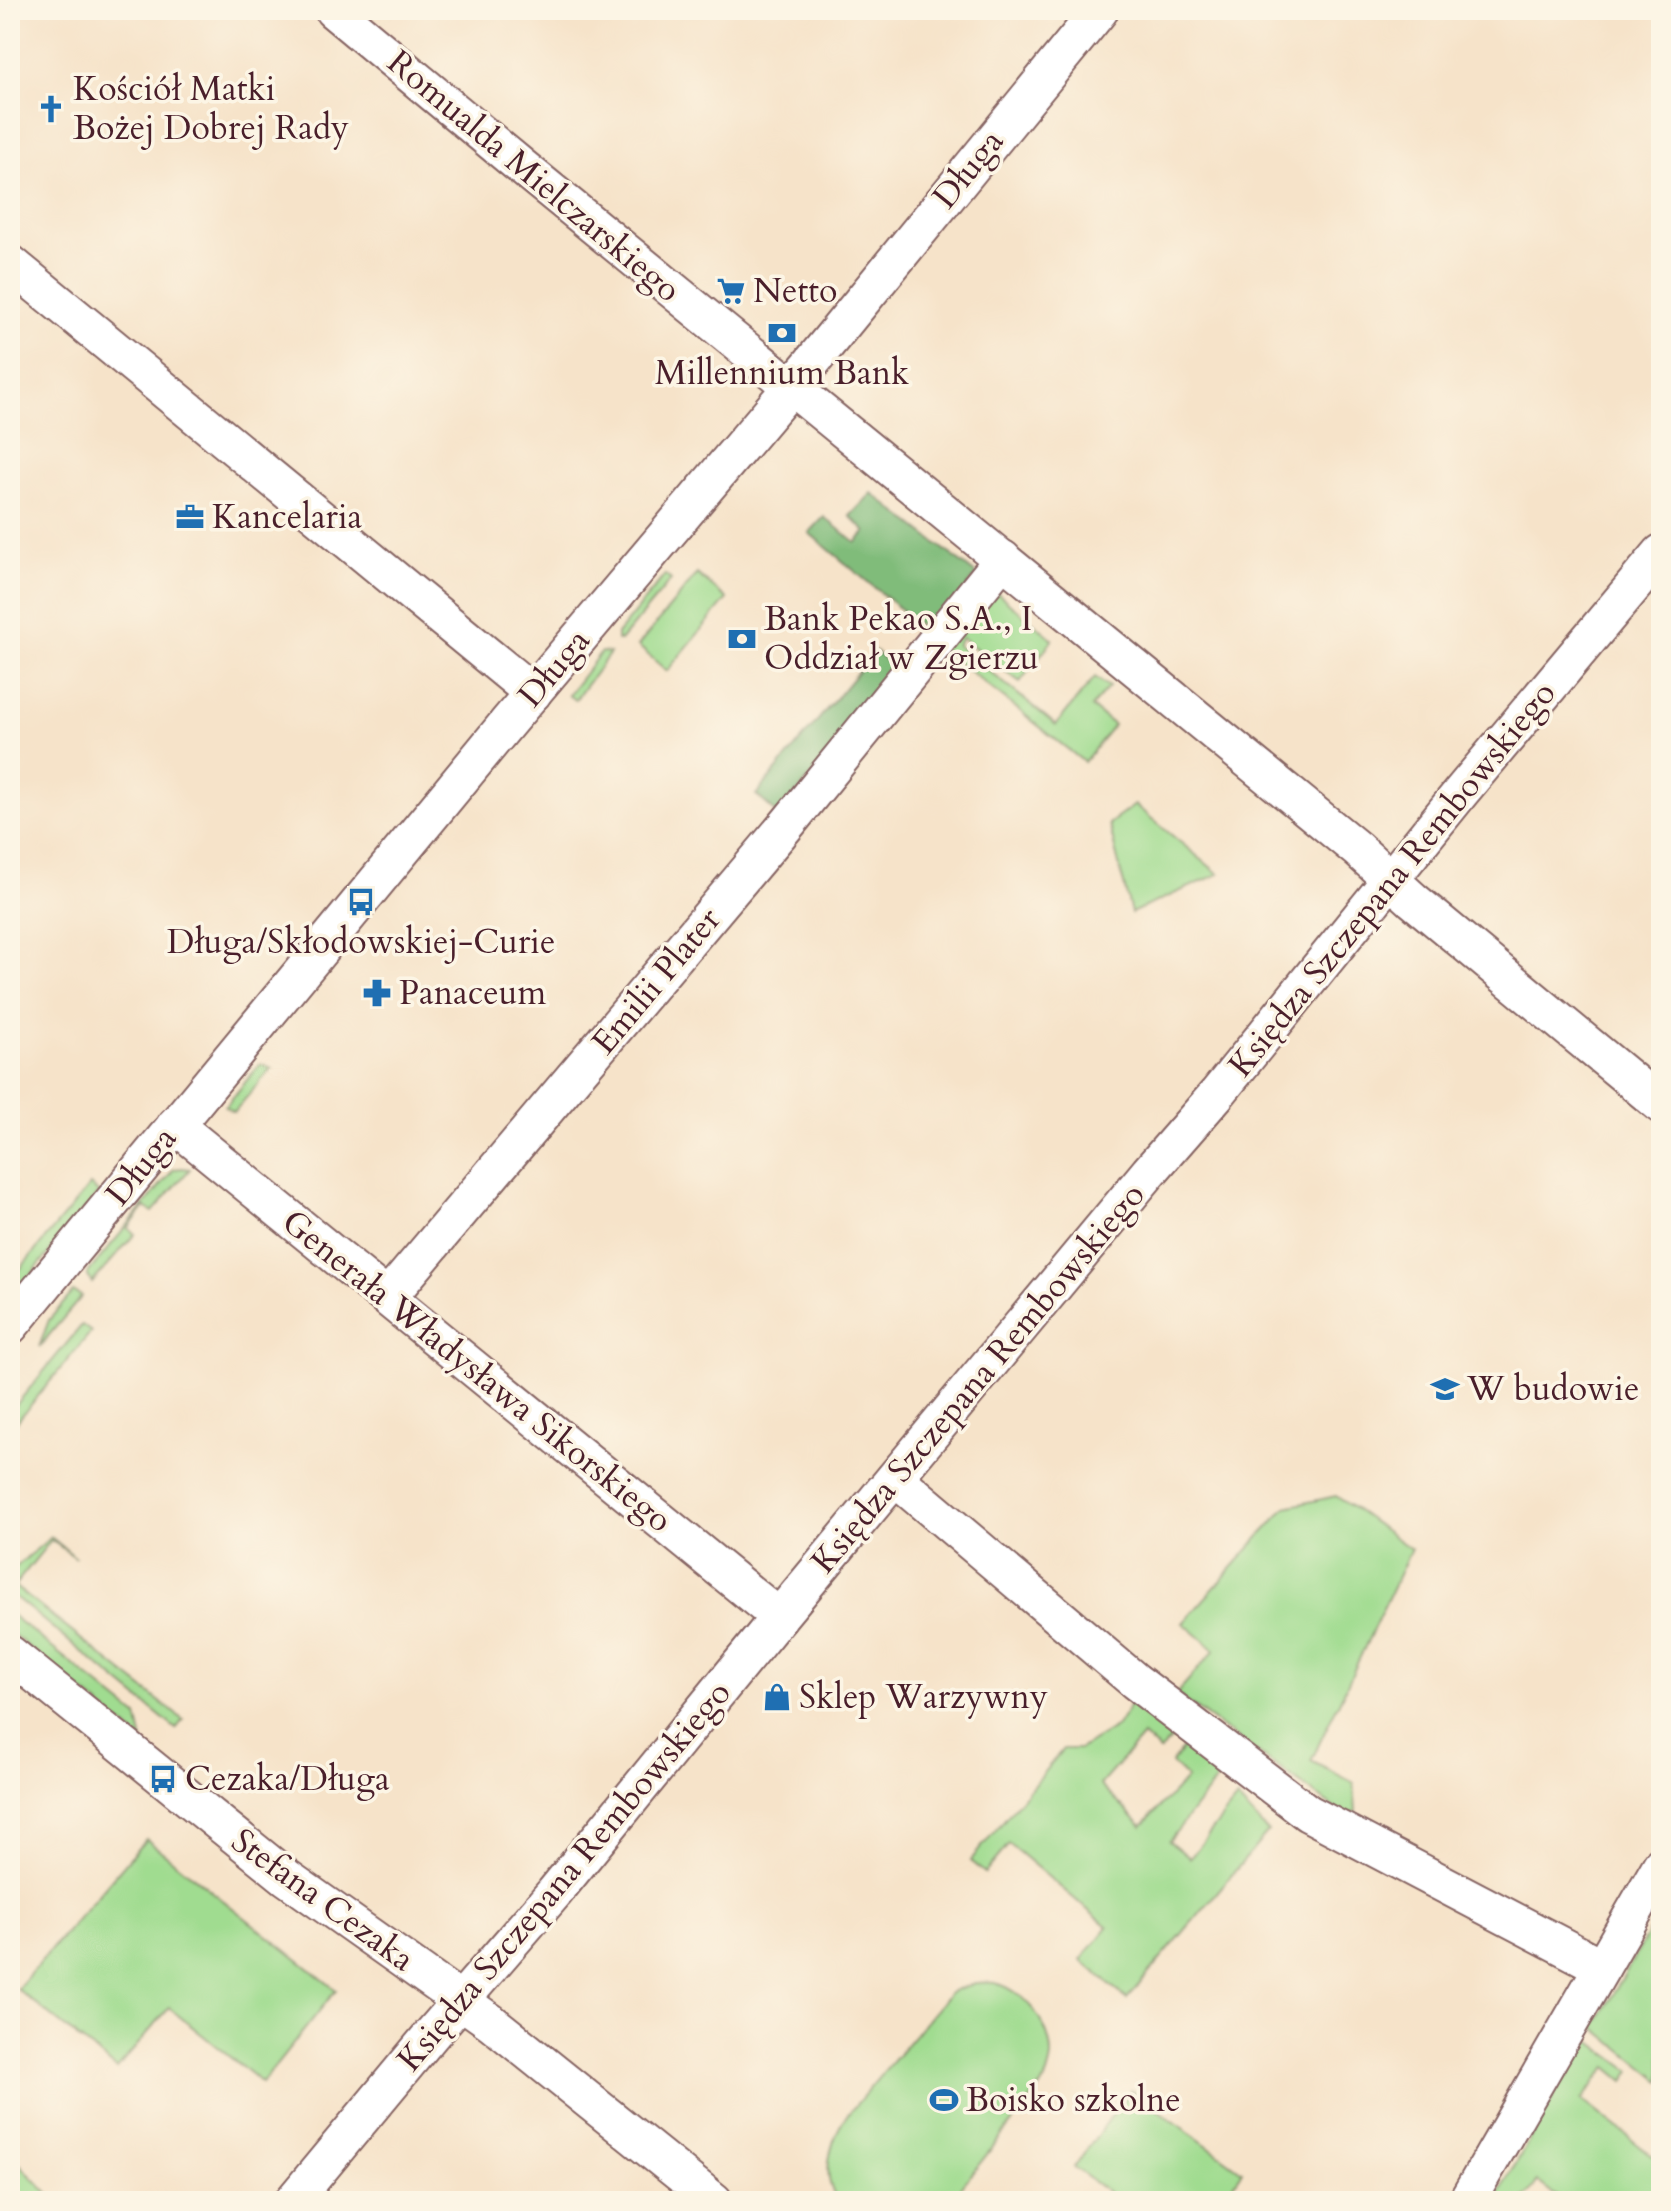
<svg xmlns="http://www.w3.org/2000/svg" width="1671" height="2211" font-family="Cardo,serif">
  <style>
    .green { fill: #a0dc90; stroke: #757e5e; stroke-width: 2 }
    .forest { fill: #80bc7a; stroke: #656e52; stroke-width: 2 }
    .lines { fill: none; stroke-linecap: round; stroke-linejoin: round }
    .minor-casing { stroke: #866462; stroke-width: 40 }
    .minor { stroke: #fff; stroke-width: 36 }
    .labels { text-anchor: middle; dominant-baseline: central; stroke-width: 7; stroke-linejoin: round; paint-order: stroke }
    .poi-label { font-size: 34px; fill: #4a1f2b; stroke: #fcf5e5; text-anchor: start }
    .street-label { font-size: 34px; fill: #4a1f2b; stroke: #fcf5e5 }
  </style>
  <rect width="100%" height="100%" fill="#fcf5e5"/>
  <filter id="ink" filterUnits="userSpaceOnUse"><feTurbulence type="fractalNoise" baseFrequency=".0125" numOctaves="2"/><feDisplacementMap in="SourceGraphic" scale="16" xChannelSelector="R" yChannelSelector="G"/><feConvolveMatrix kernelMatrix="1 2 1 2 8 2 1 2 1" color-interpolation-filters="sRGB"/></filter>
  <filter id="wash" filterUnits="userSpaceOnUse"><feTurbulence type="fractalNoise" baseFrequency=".006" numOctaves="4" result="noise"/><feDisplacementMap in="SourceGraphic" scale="32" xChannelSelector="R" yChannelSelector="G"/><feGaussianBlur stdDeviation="1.8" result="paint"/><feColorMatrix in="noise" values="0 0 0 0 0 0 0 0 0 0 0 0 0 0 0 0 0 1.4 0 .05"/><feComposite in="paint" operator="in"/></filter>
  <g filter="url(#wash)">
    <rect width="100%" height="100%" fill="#f6e3c9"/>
    <!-- green -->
    <g class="green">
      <polygon points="697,574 727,599 667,671 638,646"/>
      <polygon points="665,575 671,580 620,641 617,640 617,634"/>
      <polygon points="991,588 1053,639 1020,682 962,638 957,645 1056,725 1095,677 1109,687 1091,707 1114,725 1084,762 942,649"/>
      <polygon points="601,652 610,653 575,700 568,695"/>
      <polygon points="1135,805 1219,874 1131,913 1109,824"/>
      <polygon points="260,1064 272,1068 234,1112 225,1107"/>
      <polygon points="183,1168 190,1169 153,1212 145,1207 128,1228 135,1234 92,1283 87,1274 174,1169"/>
      <polygon points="90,1185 99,1193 10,1300 10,1281"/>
      <polygon points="73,1292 82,1296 39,1347 49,1320"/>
      <polygon points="82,1325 91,1332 10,1430 10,1412"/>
      <polygon points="1336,1496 1411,1549 1311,1761 1354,1783 1356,1812 1344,1815 1176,1694 1215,1650 1183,1623 1286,1507"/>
      <polygon points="51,1537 76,1558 51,1540 14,1586 183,1720 176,1729 10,1593 10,1572"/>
      <polygon points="10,1614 137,1716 143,1741 10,1632"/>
      <polygon points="1150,1700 1184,1726 1160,1751 1143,1736 1100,1785 1142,1826 1187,1778 1171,1763 1194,1736 1207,1747 1222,1773 1169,1841 1190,1858 1237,1799 1268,1832 1127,1999 1081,1960 1108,1927 1009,1844 985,1873 970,1861 1063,1749 1079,1749 1117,1726 1132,1702"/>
      <polygon points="146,1839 336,1990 262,2083 169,2008 117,2069 17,1989"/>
      <polygon points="1659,1915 1661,1968 1654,1976 1661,1982 1661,2081 1594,2027"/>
      <path d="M975 1983C981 1983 989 1982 995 1983 1025 1990 1051 2026 1051 2056 1051 2063 1047 2073 1045 2081L950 2201H839C819 2178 831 2143 843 2120L950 1993Z"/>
      <polygon points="1586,2038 1631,2071 1624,2081 1607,2067 1582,2100 1661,2163 1661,2201 1563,2201 1538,2182 1523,2201 1495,2201"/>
      <polygon points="1131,2090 1242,2171 1221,2201 1120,2201 1074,2167"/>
      <polygon points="10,2154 55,2201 10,2201"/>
    </g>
    <!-- forest -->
    <g class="forest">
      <polygon points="872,493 977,575 929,633 809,533 824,517 856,543 866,532 850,516"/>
      <polygon points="875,651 898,671 779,815 756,795"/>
    </g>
  </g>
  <g filter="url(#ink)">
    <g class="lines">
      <defs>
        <g id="minor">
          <polyline points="333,10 522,167 1357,849 1413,900 1661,1105"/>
          <polyline points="10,263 533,693"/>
          <polyline points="175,1125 779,1617"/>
          <polyline points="389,1296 789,822 1003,559"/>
          <polyline points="10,1326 508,722 808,367 1100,10"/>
          <polyline points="895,1478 1135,1681 1308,1813 1602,1967"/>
          <polyline points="10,1654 286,1877 491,2022 714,2201"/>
          <polyline points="293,2201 431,2035 554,1893 779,1617 1149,1172 1217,1094 1461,792 1661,553"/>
          <polyline points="1467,2201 1661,1865"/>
        </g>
      </defs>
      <!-- minor casing -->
      <use href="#minor" class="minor-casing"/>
      <!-- minor -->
      <use href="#minor" class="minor"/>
    </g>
  </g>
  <!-- icons -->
  <defs>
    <symbol id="church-bare" viewBox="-9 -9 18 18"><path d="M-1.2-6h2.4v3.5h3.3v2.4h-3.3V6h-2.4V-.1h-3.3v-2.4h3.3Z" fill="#1f6fb2" stroke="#fcf5e5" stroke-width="2.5" paint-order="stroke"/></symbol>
    <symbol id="supermarket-bare" viewBox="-9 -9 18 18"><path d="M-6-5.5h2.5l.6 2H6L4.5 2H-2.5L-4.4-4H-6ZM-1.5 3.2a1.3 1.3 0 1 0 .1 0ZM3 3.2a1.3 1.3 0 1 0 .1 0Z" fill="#1f6fb2" stroke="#fcf5e5" stroke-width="2.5" paint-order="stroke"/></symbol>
    <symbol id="bank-bare" viewBox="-9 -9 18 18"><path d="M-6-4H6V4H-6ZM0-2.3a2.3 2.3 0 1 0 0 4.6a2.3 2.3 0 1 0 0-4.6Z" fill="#1f6fb2" stroke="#fcf5e5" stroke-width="2.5" paint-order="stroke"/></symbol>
    <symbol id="office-bare" viewBox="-9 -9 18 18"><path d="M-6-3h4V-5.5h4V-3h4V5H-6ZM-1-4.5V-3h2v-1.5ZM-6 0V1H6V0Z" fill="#1f6fb2" stroke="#fcf5e5" stroke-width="2.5" paint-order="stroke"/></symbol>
    <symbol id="bus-bare" viewBox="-9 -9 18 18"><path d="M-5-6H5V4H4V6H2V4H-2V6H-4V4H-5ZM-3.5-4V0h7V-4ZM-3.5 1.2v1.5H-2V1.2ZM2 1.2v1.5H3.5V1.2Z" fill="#1f6fb2" stroke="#fcf5e5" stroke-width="2.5" paint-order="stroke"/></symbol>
    <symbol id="pharmacy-bare" viewBox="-9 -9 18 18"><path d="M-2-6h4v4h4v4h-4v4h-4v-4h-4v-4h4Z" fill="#1f6fb2" stroke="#fcf5e5" stroke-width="2.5" paint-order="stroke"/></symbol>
    <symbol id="school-bare" viewBox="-9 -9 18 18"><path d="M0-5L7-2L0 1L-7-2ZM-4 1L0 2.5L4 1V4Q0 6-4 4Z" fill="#1f6fb2" stroke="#fcf5e5" stroke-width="2.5" paint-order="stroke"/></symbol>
    <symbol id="shop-bare" viewBox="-9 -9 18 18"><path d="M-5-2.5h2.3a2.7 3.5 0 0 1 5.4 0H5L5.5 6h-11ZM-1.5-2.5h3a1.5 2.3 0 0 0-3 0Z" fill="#1f6fb2" stroke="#fcf5e5" stroke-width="2.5" paint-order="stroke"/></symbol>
    <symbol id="stadium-bare" viewBox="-9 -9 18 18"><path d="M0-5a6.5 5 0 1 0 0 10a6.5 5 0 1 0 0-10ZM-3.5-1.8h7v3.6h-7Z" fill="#1f6fb2" stroke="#fcf5e5" stroke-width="2.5" paint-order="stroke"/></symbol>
  </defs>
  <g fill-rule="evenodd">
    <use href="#church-bare" x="31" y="89" width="40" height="40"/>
    <use href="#supermarket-bare" x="711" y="271" width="40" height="40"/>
    <use href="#bank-bare" x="762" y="313" width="40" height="40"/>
    <use href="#office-bare" x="170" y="497" width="40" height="40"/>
    <use href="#bank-bare" x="722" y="619" width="40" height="40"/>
    <use href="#bus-bare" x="341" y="882" width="40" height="40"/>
    <use href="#pharmacy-bare" x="357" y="973" width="40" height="40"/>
    <use href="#school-bare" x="1425" y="1369" width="40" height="40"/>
    <use href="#shop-bare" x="757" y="1677" width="40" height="40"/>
    <use href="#bus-bare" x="143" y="1759" width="40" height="40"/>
    <use href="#stadium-bare" x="924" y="2080" width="40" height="40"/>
  </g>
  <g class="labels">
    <!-- poi labels -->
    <g class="poi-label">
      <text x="73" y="89">Kościół Matki<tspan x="73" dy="39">Bożej Dobrej Rady</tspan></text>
      <text x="753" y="291">Netto</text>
      <text x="782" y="373" text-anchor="middle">Millennium Bank</text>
      <text x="212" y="517">Kancelaria</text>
      <text x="764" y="619">Bank Pekao S.A., I<tspan x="764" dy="39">Oddział w Zgierzu</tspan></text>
      <text x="361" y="942" text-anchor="middle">Długa/Skłodowskiej-Curie</text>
      <text x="399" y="993">Panaceum</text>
      <text x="1467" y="1389">W budowie</text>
      <text x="799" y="1697">Sklep Warzywny</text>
      <text x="185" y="1779">Cezaka/Długa</text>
      <text x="966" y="2100">Boisko szkolne</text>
    </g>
    <!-- street labels -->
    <g class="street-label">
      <text transform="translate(968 169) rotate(-51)">Długa</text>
      <text transform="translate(534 176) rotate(40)">Romualda Mielczarskiego</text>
      <text transform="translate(554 668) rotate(-50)">Długa</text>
      <text transform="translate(1392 879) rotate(-51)">Księdza Szczepana Rembowskiego</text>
      <text transform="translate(656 981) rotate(-50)">Emilii Plater</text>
      <text transform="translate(141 1166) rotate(-51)">Długa</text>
      <text transform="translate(477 1371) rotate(39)">Generała Władysława Sikorskiego</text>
      <text transform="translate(978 1378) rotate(-50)">Księdza Szczepana Rembowskiego</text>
      <text transform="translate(564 1876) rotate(-50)">Księdza Szczepana Rembowskiego</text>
      <text transform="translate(323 1900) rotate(36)">Stefana Cezaka</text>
    </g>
  </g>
  <!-- margin -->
  <rect width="1671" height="2211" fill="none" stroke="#fcf5e5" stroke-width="40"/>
</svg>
